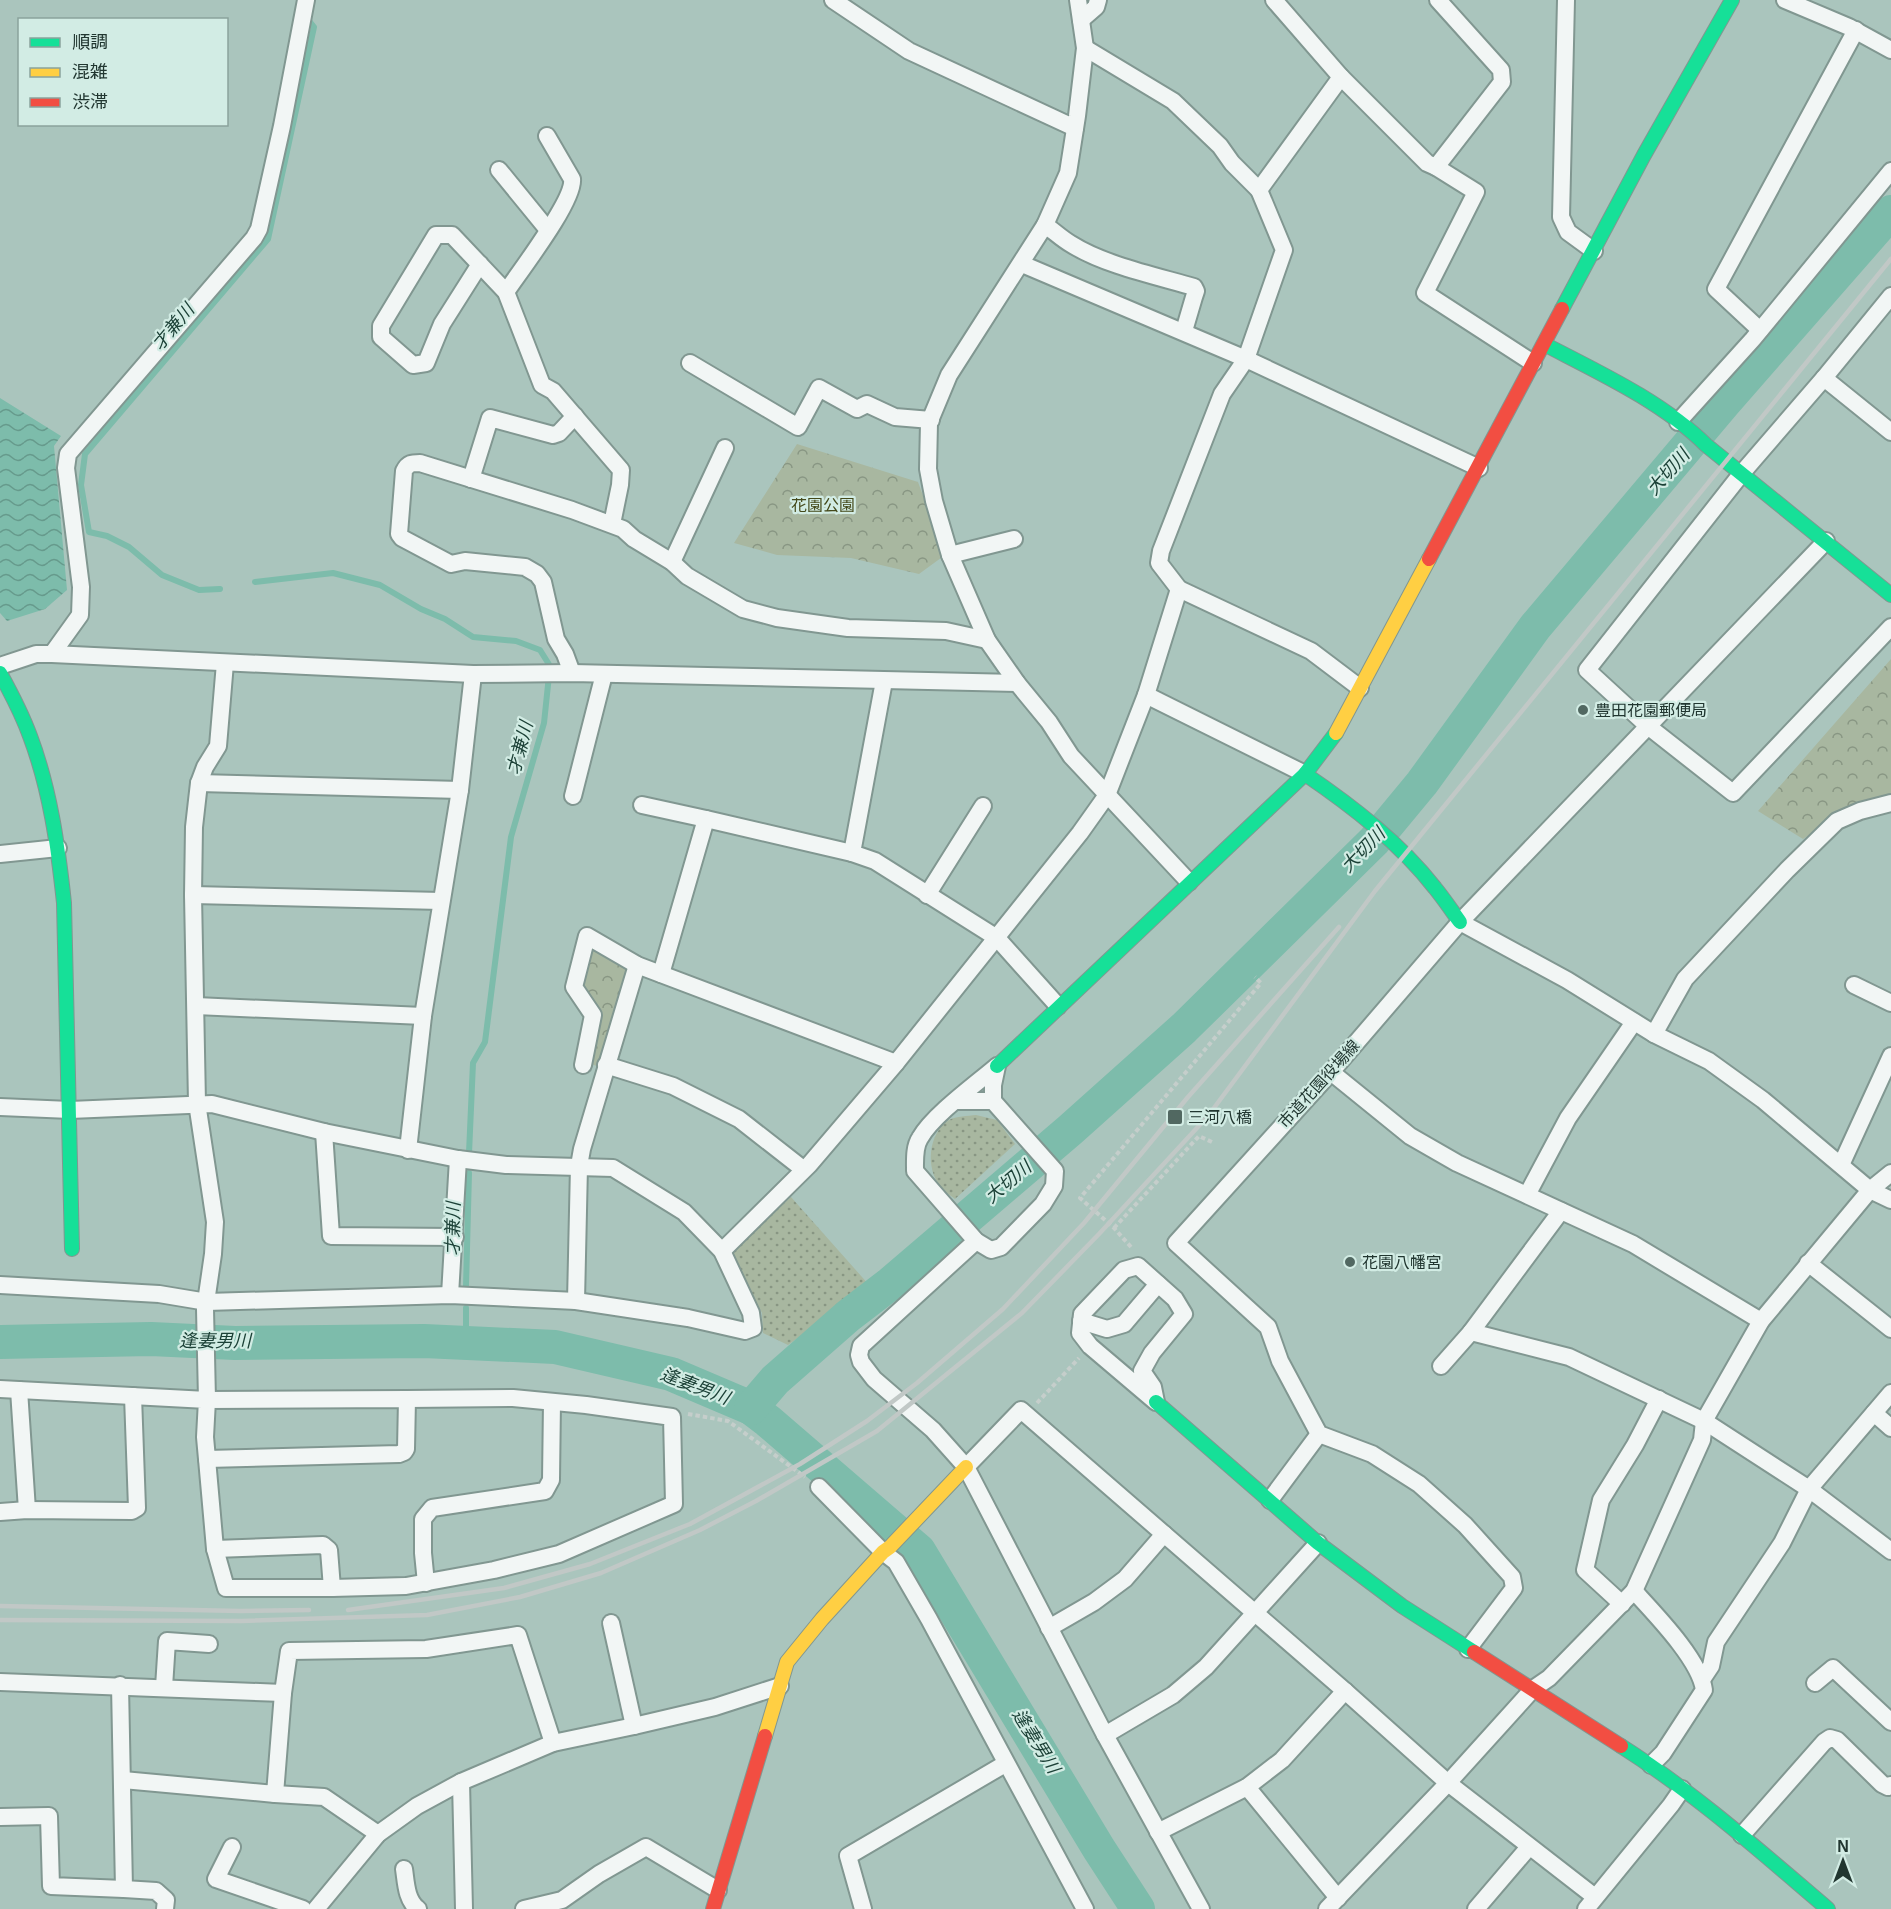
<svg xmlns="http://www.w3.org/2000/svg" width="1891" height="1909" font-family="Helvetica,'Noto Sans JP',sans-serif">
  <style>
    .grass { fill: url(#grass-dots) }
    .forest { fill: url(#forest-crowns) }
    .water { fill: url(#water-waves) }
    .lines { fill: none; stroke-linecap: round; stroke-linejoin: round }
    .stream { stroke: #7dbcab; stroke-width: 6 }
    .river { stroke: #7dbcab; stroke-width: 34 }
    .street-casing { stroke: #819791; stroke-width: 20 }
    .fast-casing { stroke: #819791; stroke-width: 16 }
    .slow-casing { stroke: #819791; stroke-width: 16 }
    .jam-casing { stroke: #819791; stroke-width: 16 }
    .path { stroke: #c5cecb; stroke-width: 4; stroke-dasharray: 4.5 3; stroke-linecap: butt }
    .street { stroke: #f2f6f5; stroke-width: 16 }
    .fast { stroke: #16e098; stroke-width: 14 }
    .slow { stroke: #ffcf43; stroke-width: 14 }
    .jam { stroke: #f24e42; stroke-width: 14 }
    .rail { stroke: #c1c8c6; stroke-width: 4.5 }
    .poi-dot { fill: #516861; stroke: #d2ece4; stroke-width: 2 }
    .labels { text-anchor: middle; dominant-baseline: central; stroke-width: 4.5; stroke-linejoin: round; paint-order: stroke }
    .park-label { font-size: 16px; fill: #44491a; stroke: #d2ece4 }
    .poi-label { font-size: 16px; fill: #213630; stroke: #d2ece4; text-anchor: start }
    .street-label { font-size: 16px; fill: #213630; stroke: #d2ece4 }
    .water-label { font-size: 18px; font-style: italic; fill: #1c4137; stroke: #d2ece4 }
  </style>
  <defs>
    <pattern id="grass-dots" width="8" height="8" patternUnits="userSpaceOnUse" patternTransform="scale(1.5)"><rect width="8" height="8" fill="#a8b7a0"/><path d="M2 2h.1M6 6h.1" fill="none" stroke="#889683" stroke-width="1.8" stroke-linecap="round"/></pattern>
    <pattern id="forest-crowns" width="20" height="18" patternUnits="userSpaceOnUse" patternTransform="scale(1.5)"><rect width="20" height="18" fill="#a8b7a0"/><path d="M2 6a3 3 0 1 1 6 0M12 15a3 3 0 1 1 6 0" fill="none" stroke="#889683"/></pattern>
    <pattern id="water-waves" width="16" height="10" patternUnits="userSpaceOnUse" patternTransform="scale(1.5)"><rect width="16" height="10" fill="#7dbcab"/><path d="M0 5q4-4 8 0t8 0" fill="none" stroke="#669a8c"/></pattern>
  </defs>
  <rect width="100%" height="100%" fill="#aac5bd"/>
  <g class="grass">
    <path d="M976,1115L997,1120L1015,1144L955,1199C950,1195 945,1192 941,1187C925,1169 928,1133 949,1120C956,1116 968,1116 976,1115Z"/>
    <path d="M791,1197L870,1286L788,1345L763,1333L762,1313L730,1252Z"/>
  </g>
  <g class="forest">
    <path d="M797,444L918,482L945,555L919,574L851,558L777,555L734,543Z"/>
    <path d="M1891,659V794L1847,809L1803,839L1758,811Z"/>
    <path d="M590,943L632,967L599,1067L589,1063L598,1017L578,987Z"/>
  </g>
  <path class="water" d="M0,398L61,436L54,446L67,590L45,609L7,621L0,613Z"/>
  <g class="lines">
    <g class="stream">
      <path d="M255,582L333,573L380,585L421,609L445,619L473,637L516,641L540,650L550,666L544,723L511,837L485,1042L473,1063L469,1153"/>
      <path d="M220,589L199,590L162,575L129,547L107,536L89,532L81,485L85,454L268,239L314,27L306,17"/>
      <path d="M466,1286L469,1173"/>
      <path d="M457,1343L466,1329V1308"/>
    </g>
    <g class="river">
      <path d="M0,1342L151,1339L235,1343L424,1341L555,1347L671,1374L751,1408L768,1421L919,1551L1099,1849L1138,1909"/>
      <path d="M751,1408L775,1380L848,1316L891,1283L1070,1130L1184,1028L1374,841L1422,783L1535,627L1724,403L1891,212"/>
    </g>
    <g class="street-casing">
      <g id="street">
        <path d="M833,0L909,51L1075,128"/>
        <path d="M1078,0L1085,48L1077,116L1068,173L1045,225L949,375L929,423L928,469L934,501L950,555L987,640L1017,683L1049,722L1071,756L1189,882"/>
        <path d="M1274,0L1341,77"/>
        <path d="M1566,0L1561,217L1568,232L1594,251"/>
        <path d="M1785,0L1849,27L1891,50"/>
        <path d="M1081,20L1096,7L1098,0"/>
        <path d="M1085,48L1173,101L1220,146L1232,163L1259,190L1341,77L1427,163L1436,167L1502,82L1501,70L1438,0"/>
        <path d="M1436,167L1476,192L1425,293L1533,363"/>
        <path d="M499,170L548,230"/>
        <path d="M1045,225C1054,231 1062,239 1071,244C1104,265 1156,276 1194,287L1196,291L1194,297L1184,331"/>
        <path d="M480,264L442,324L426,363L413,365L381,337V326L436,235H452L506,292L542,385L553,391L621,470L620,485L612,524"/>
        <path d="M1022,264L1246,359L1479,468"/>
        <path d="M506,292C520,271 575,200 572,179L547,136"/>
        <path d="M1891,296L1824,378L1742,473L1587,670L1649,727L1733,793L1891,627"/>
        <path d="M1760,330L1716,289L1856,30"/>
        <path d="M690,363L798,427L819,388L857,409L867,404L895,417L931,420"/>
        <path d="M1824,378L1891,432"/>
        <path d="M1678,422L1753,339L1891,171"/>
        <path d="M471,479L490,418L553,435L559,433L575,416"/>
        <path d="M950,555L1014,539"/>
        <path d="M672,562L725,448"/>
        <path d="M1179,589L1311,651L1360,688"/>
        <path d="M52,654L80,615L81,587L66,468L68,454L254,238L259,229L282,126L306,0"/>
        <path d="M0,666L36,654H52L473,674L572,673L1017,683"/>
        <path d="M572,673L565,654L556,639L543,582L537,574L525,567L465,561L451,564L402,538L399,534L404,471C408,463 412,463 420,463L572,510L623,529L634,539L672,562L687,576L743,609L777,618L848,628L946,631L987,640"/>
        <path d="M884,681L852,853L875,861L997,938L1058,1006"/>
        <path d="M1146,695L1305,774"/>
        <path d="M199,783L460,790"/>
        <path d="M573,796L604,674"/>
        <path d="M642,805L706,819"/>
        <path d="M0,854L58,848"/>
        <path d="M193,895L441,901"/>
        <path d="M927,895L983,806"/>
        <path d="M1460,922L1567,980L1654,1034L1709,1061L1763,1100L1870,1190L1891,1200"/>
        <path d="M661,974L706,819L852,853"/>
        <path d="M1854,985L1891,1003"/>
        <path d="M196,1006L423,1016"/>
        <path d="M1654,1034L1685,979L1787,870L1837,821L1860,811L1891,803"/>
        <path d="M583,1065L593,1015L574,987L587,936L637,965L896,1063"/>
        <path d="M606,1065L673,1086L739,1119L803,1169"/>
        <path d="M997,1066L993,1085V1101L1055,1171L1054,1186L1043,1204L1001,1247L991,1250L976,1241L915,1171C915,1160 914,1147 920,1138C933,1115 976,1084 997,1066Z"/>
        <path d="M1331,1072L1410,1136L1457,1163L1633,1244L1761,1321"/>
        <path d="M957,1101H993"/>
        <path d="M0,1107L70,1110L212,1104L324,1132L458,1159L506,1165L613,1168L684,1212L722,1251L751,1313L753,1328L745,1331L688,1318L576,1301L450,1295L207,1302L159,1294L0,1285"/>
        <path d="M324,1132L331,1236L455,1237"/>
        <path d="M408,1150L423,1016L460,790L473,674"/>
        <path d="M1841,1165L1891,1056"/>
        <path d="M1527,1195L1568,1118L1634,1022"/>
        <path d="M976,1241L861,1346L859,1355L861,1362L874,1379L933,1430L966,1467L1105,1735L1201,1909"/>
        <path d="M722,1251L809,1165L896,1063L1080,833L1107,795L1146,695L1179,589L1159,563L1161,551L1222,394L1246,359L1284,250L1259,190"/>
        <path d="M1808,1263L1891,1329"/>
        <path d="M1138,1266L1175,1299L1184,1314L1152,1353L1142,1371L1153,1387L1156,1402L1090,1346L1080,1333L1082,1314L1124,1270Z"/>
        <path d="M450,1295L458,1159"/>
        <path d="M576,1301L579,1166L582,1149L637,965"/>
        <path d="M1081,1321L1107,1329L1124,1324L1158,1284"/>
        <path d="M1471,1332L1561,1211"/>
        <path d="M1441,1366L1471,1332L1569,1357L1704,1421L1809,1489L1891,1551"/>
        <path d="M0,1389L207,1400L407,1399L406,1449L404,1452L399,1454L207,1459L205,1437L207,1400L205,1309L213,1254L215,1222L197,1103L193,895L194,827L199,783L205,767L218,746L225,663"/>
        <path d="M19,1390L27,1510"/>
        <path d="M1874,1413L1891,1428"/>
        <path d="M207,1459L215,1549L226,1588H332L406,1586L494,1570L559,1554L674,1504L672,1417L586,1405L513,1398L407,1399"/>
        <path d="M966,1467L1021,1410L1345,1691L1448,1783L1595,1897"/>
        <path d="M819,1487L883,1552L896,1562L929,1619L1085,1909"/>
        <path d="M1270,1500L1319,1434"/>
        <path d="M0,1512L27,1510L132,1511L137,1508L133,1396"/>
        <path d="M215,1549L323,1545L329,1550L332,1588"/>
        <path d="M426,1583L423,1553V1519L432,1508L545,1491L551,1480L552,1402"/>
        <path d="M1634,1591C1655,1614 1700,1660 1704,1690L1663,1753L1651,1765"/>
        <path d="M1622,1604L1585,1570L1601,1500L1635,1445L1659,1399"/>
        <path d="M611,1623L634,1726"/>
        <path d="M1049,1628L1094,1602L1125,1579L1164,1534"/>
        <path d="M1468,1649L1514,1588L1512,1577L1465,1525L1419,1484L1372,1454L1319,1434L1280,1361L1268,1327L1176,1243L1331,1072L1460,922L1826,541"/>
        <path d="M1703,1678L1711,1666L1716,1642L1782,1543L1809,1489L1891,1393"/>
        <path d="M0,1682L283,1693L289,1651L426,1649L518,1635L553,1743"/>
        <path d="M1815,1683L1833,1668L1891,1722"/>
        <path d="M120,1685L124,1889L156,1891L166,1900L165,1909"/>
        <path d="M164,1687L167,1641L209,1644"/>
        <path d="M1105,1735L1173,1695L1206,1667L1318,1543"/>
        <path d="M123,1780L275,1794L283,1693"/>
        <path d="M461,1782L464,1909"/>
        <path d="M1247,1787L1338,1898"/>
        <path d="M275,1794L324,1797L378,1834"/>
        <path d="M0,1817L49,1816L51,1886L124,1889"/>
        <path d="M1158,1832L1247,1787L1282,1760L1345,1691"/>
        <path d="M1742,1835L1824,1742L1830,1738L1837,1740L1882,1784L1888,1787L1891,1785"/>
        <path d="M232,1847L216,1879L303,1909"/>
        <path d="M404,1869C406,1882 406,1900 418,1909"/>
        <path d="M316,1909L378,1834L417,1806L461,1782L553,1743L634,1726L715,1707L780,1686"/>
        <path d="M524,1909L562,1900L599,1874L646,1847L718,1890"/>
        <path d="M863,1909L848,1856L1005,1764"/>
        <path d="M1327,1909L1448,1783L1533,1689L1549,1678L1634,1591L1702,1440L1704,1421L1761,1321L1870,1190L1891,1173"/>
        <path d="M1476,1909L1529,1847"/>
        <path d="M1586,1909L1671,1805L1682,1789"/>
      </g>
    </g>
    <g class="fast-casing">
      <g id="fast">
        <path d="M1562,309L1644,155L1732,0"/>
        <path d="M1544,344C1598,372 1663,402 1706,445L1891,595"/>
        <path d="M0,673C11,693 22,714 30,736C50,789 58,846 64,903L72,1249"/>
        <path d="M1305,774C1352,806 1400,843 1435,888C1444,899 1452,911 1460,922"/>
        <path d="M997,1066L1305,774L1336,733"/>
        <path d="M1156,1402L1318,1543L1402,1606L1474,1652"/>
        <path d="M1621,1746C1695,1793 1761,1852 1828,1909"/>
      </g>
    </g>
    <g class="slow-casing">
      <g id="slow">
        <path d="M1336,733L1429,559"/>
        <path d="M765,1736L787,1662L822,1619L883,1552L890,1547L966,1467"/>
      </g>
    </g>
    <g class="jam-casing">
      <g id="jam">
        <path d="M1429,559L1562,309"/>
        <path d="M1474,1652L1621,1746"/>
        <path d="M713,1909L765,1736"/>
      </g>
    </g>
    <g class="path">
      <path d="M1114,1228L1199,1136L1214,1143"/>
      <path d="M1131,1247L1114,1228L1080,1198L1261,983L1255,977"/>
      <path d="M1037,1403L1079,1358"/>
      <path d="M688,1414L728,1421L805,1477"/>
    </g>
    <use href="#street" class="street"/>
    <use href="#fast" class="fast"/>
    <use href="#slow" class="slow"/>
    <use href="#jam" class="jam"/>
    <g class="rail">
      <path d="M0,1606L241,1611L309,1610"/>
      <path d="M348,1610L504,1588L590,1564L690,1524L800,1464L867,1421L917,1383L1003,1309L1084,1223L1188,1097L1339,927"/>
      <path d="M0,1620L242,1621L427,1615L520,1597L601,1573L700,1530L756,1501L877,1431L1022,1313L1099,1234L1208,1116L1375,891L1891,259"/>
    </g>
  </g>
  <g class="poi-dot">
    <circle cx="1583" cy="710" r="6"/>
    <rect x="1167" y="1109" width="16" height="16" rx="3"/>
    <circle cx="1350" cy="1262" r="6"/>
  </g>
  <g class="labels">
    <g class="park-label">
      <text x="823" y="505">花園公園</text>
    </g>
    <g class="poi-label">
      <text x="1595" y="710">豊田花園郵便局</text>
      <text x="1188" y="1117">三河八橋</text>
      <text x="1362" y="1262">花園八幡宮</text>
    </g>
    <g class="street-label">
      <text transform="translate(1319 1084) rotate(-48)">市道花園役場線</text>
    </g>
    <g class="water-label">
      <text transform="translate(173 327) rotate(-50)">才兼川</text>
      <text transform="translate(1668 472) rotate(-49)">大切川</text>
      <text transform="translate(520 748) rotate(-75)">才兼川</text>
      <text transform="translate(1363 850) rotate(-46)">大切川</text>
      <text transform="translate(1008 1182) rotate(-40)">大切川</text>
      <text transform="translate(453 1229) rotate(-89)">才兼川</text>
      <text x="215" y="1341">逢妻男川</text>
      <text transform="translate(695 1386) rotate(21)">逢妻男川</text>
      <text transform="translate(1036 1741) rotate(58)">逢妻男川</text>
    </g>
  </g>
  <rect x="18" y="18" width="210" height="108" fill="#d2ece4" stroke="#8ba39c" stroke-width="1.5"/>
  <rect x="30" y="38" width="30" height="9" fill="#16e098" stroke="#8ba39c" stroke-width="1.5"/>
  <text x="72" y="48" font-size="18" fill="#213630">順調</text>
  <rect x="30" y="68" width="30" height="9" fill="#ffcf43" stroke="#8ba39c" stroke-width="1.5"/>
  <text x="72" y="78" font-size="18" fill="#213630">混雑</text>
  <rect x="30" y="98" width="30" height="9" fill="#f24e42" stroke="#8ba39c" stroke-width="1.5"/>
  <text x="72" y="108" font-size="18" fill="#213630">渋滞</text>
  <g transform="translate(1843 1861)" stroke="#d2ece4" stroke-width="4.5" paint-order="stroke">
  <path d="M0-4.5L10 22L0 15L-10 22Z" fill="#213630"/>
  <text y="-9" font-size="16" font-weight="bold" text-anchor="middle" fill="#213630">N</text>
  </g>
</svg>
